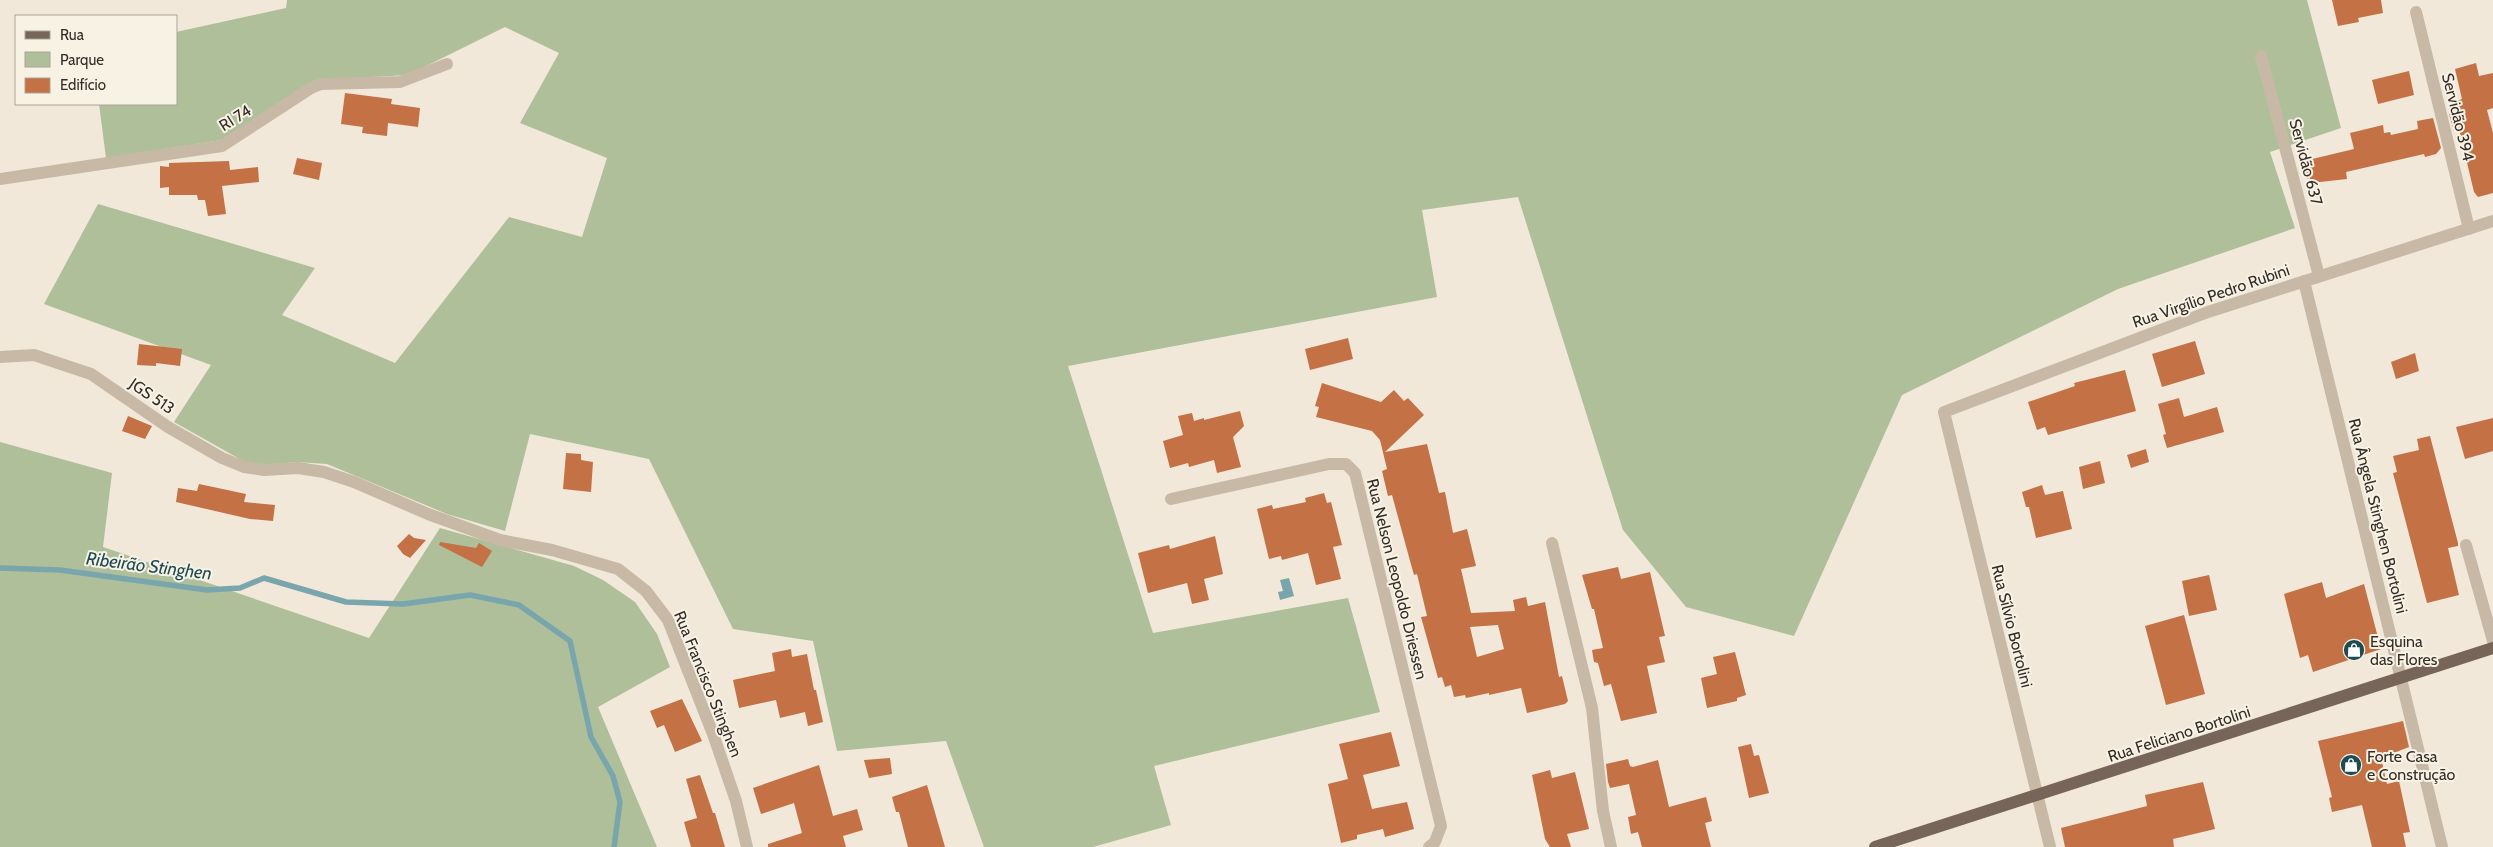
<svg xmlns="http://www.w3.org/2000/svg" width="2493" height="847" font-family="Cabin,sans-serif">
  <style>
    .green { fill: #aebf9a }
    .water { fill: #79a5ad }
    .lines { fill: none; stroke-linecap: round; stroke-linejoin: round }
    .stream { stroke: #79a5ad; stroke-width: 5.5 }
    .building { fill: #c37145; fill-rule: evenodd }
    .minor { stroke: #c8b9a6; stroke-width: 12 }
    .major { stroke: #766558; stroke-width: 12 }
    .labels { text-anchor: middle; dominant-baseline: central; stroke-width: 4; stroke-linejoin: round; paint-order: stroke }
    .street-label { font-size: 16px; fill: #342c27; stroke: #f8f2e5 }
    .poi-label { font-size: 16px; fill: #342c27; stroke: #f8f2e5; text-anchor: start }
    .water-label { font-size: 18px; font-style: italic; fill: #1d4b54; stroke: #f8f2e5 }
  </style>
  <rect width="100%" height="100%" fill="#f1e8d9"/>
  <g class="green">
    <path d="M287,0H2307L2341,128L2270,152L2295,228L2118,289L1902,395L1794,636L1686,607L1623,530L1518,197L1422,210L1437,297L1068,366L1153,633L1348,598L1380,712L1154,766L1171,825L1093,847H984L946,741L837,751L813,641L733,629L649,459L530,434L505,531L447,514L327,464L297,462L265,465L245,462L174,422L211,365L44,304L98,204L315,268L282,315L395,363L509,217L582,237L607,158L520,123L559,53L505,27L408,75L316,80L222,140L106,158L99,104H176V32L286,8Z"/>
    <path d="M0,442L112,473L103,547L369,638L440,528L574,566L603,580L635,602L657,634L670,667L598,707L657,847H0Z"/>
  </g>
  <path class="water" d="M1289,578L1294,596L1280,600L1278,592L1283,591L1280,580Z"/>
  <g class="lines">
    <path class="stream" d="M0,568L60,570L207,590L240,588L264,578L346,602L403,604L470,595L519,605L570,641L591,737L613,776L620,802L614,847"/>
  </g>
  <g class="building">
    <path d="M2332,0H2381L2383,13L2358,18L2359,22L2338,26Z"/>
    <path d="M2476,63L2479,76L2493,73V108L2487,110L2493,133V193L2478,197L2474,192L2458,125L2454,131L2449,114L2456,113L2453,102L2462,99L2455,69Z"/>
    <path d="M2409,71L2414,95L2378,104L2372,80Z"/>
    <path d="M345,93L392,99L391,104L420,108L418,127L388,123L387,136L362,133L363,127L341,124Z"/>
    <path d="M2433,118L2441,148L2436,154L2425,157L2424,154L2346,172L2347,179L2311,183L2310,178L2307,179L2304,161L2354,149L2350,133L2383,125L2384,133L2390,132L2391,135L2418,129L2417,121Z"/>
    <path d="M297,158L322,163L319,180L293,174Z"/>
    <path d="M229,161L230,170L258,167L259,182L222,186L226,214L208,216L205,200H198L197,195H169V187L160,188V166L169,167V163Z"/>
    <path d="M1348,338L1353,359L1310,370L1305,349Z"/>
    <path d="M2195,341L2205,374L2162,387L2152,354Z"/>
    <path d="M139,344L182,349L180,366L156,363V366L137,365Z"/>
    <path d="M2415,353L2419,371L2396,379L2391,362Z"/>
    <path d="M2125,370L2136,411L2048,435L2045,427L2037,430L2028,402L2075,386L2074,383Z"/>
    <path d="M1322,383L1381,402L1394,390L1404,401L1408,398L1424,415L1385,452L1427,444L1439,493L1445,492L1453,533L1467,529L1476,566L1461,569L1471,613L1515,611L1513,600L1526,597L1528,606L1545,602L1559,677L1562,676L1568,701L1565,704L1527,713L1521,688L1489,695V693L1466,698L1465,695L1454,697L1451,685L1445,687L1442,677L1438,678L1421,617L1427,616L1417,574L1414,575L1412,568L1392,495L1388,496L1382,471L1387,469L1380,440L1372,431L1316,417L1319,407L1315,406ZM1498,625L1504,649L1477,657L1470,627Z"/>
    <path d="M2179,398L2184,417L2217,407L2224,432L2167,448L2163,435L2166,434L2158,404Z"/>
    <path d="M1240,411L1244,426L1233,437L1241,467L1217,473L1214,460L1189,467L1188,463L1170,468L1163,441L1183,435L1178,416L1192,413L1194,421L1204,418V420Z"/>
    <path d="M128,416L152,426L145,439L122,431Z"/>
    <path d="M2493,418V451L2465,459L2456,427Z"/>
    <path d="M2430,436L2458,543V546L2448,548L2459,595L2427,603L2393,473L2397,472L2393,456L2419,450L2417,439Z"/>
    <path d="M2146,449L2149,462L2131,468L2127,455Z"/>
    <path d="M566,453L581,454V460L593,462L591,492L563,489Z"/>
    <path d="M2100,461L2105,483L2083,489L2079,467Z"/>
    <path d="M199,484L246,494L244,502L275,505L273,521L250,519L176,502L178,488L197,491Z"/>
    <path d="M2042,485L2045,495L2063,491L2072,529L2036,538L2029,507H2026L2022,492Z"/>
    <path d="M1324,493L1327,503L1331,502L1342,545L1333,547L1341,579L1316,585L1308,553L1282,560L1281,556L1269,559L1257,509L1272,505L1273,509L1306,502L1305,498Z"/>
    <path d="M409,534L414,538L426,540L410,558L403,554L397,546Z"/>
    <path d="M1215,536L1223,574L1204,579L1209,600L1192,604L1187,583L1148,593L1138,553L1169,545L1170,549Z"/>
    <path d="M440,542L476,548L479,543L492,551L482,567L439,545Z"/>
    <path d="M1618,567L1621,579L1650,572L1665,636L1659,637L1665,662L1647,666L1657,713L1621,721L1611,684L1604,686L1598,663L1594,662L1592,650L1603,648L1594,609H1592L1582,575Z"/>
    <path d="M2209,575L2217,610L2189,616L2182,581Z"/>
    <path d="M2322,582L2326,598L2364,584L2381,649L2313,672L2308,655L2300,658L2284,594Z"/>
    <path d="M2184,615L2205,694L2166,705L2145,626Z"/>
    <path d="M791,649L792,657L807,654L814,690H816L823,722L808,726L805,712L780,718L776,700L739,708L733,680L775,671L772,653Z"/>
    <path d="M1735,652L1746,695L1737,698V701L1707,708L1701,678L1717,674L1713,657Z"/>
    <path d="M682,699L702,741L675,752L664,725L657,728L650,711Z"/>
    <path d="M2403,721L2409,747L2381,758L2387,784L2399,781L2410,832L2403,833L2406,847H2372L2362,805L2332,812L2329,798L2332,797L2318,741Z"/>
    <path d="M1391,732L1400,766L1363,775L1372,809L1407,802L1414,829L1385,837L1383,829L1357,835V839L1341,843L1328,784L1348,779L1339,744Z"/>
    <path d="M1751,744L1754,756L1759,755L1769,793L1749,798L1738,747Z"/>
    <path d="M890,758L892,774L869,778L864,760Z"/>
    <path d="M1628,759L1630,766L1633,767L1658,760L1669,807L1706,797L1712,821L1705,823L1711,847H1642L1638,832L1631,834L1628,817L1636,815L1629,784L1610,788L1608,782L1606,764Z"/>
    <path d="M819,765L833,816L857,809L863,830L843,836L846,847H768V844L802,833L794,803L761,814L753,788Z"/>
    <path d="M1550,770L1552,778L1575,772L1589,829L1567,834L1571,847H1550L1545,839L1532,775Z"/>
    <path d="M700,775L713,813H715L725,847H691L684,822L697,818L686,779Z"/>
    <path d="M2203,782L2215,829L2173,839L2174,847H2065L2061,828L2147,806L2145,795Z"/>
    <path d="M927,785L945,847H908L899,812H896L892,797Z"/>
  </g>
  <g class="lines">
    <g class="minor">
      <path d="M2416,12L2469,229"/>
      <path d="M2261,56L2319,276"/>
      <path d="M0,179L222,146L311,88L321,84L400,82L447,64"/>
      <path d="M2304,281L2442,847"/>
      <path d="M0,357L34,355L91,374L168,427L222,458L244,467L264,470L298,468L324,472L354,482L428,514L500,540L552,550L618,569L646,591L668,620L713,734L736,801L747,847"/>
      <path d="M1171,499L1329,464H1346L1355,473L1441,826L1435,842L1429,847"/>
      <path d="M1552,543L1592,708L1603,811L1611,847"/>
      <path d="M2466,545L2493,641"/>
      <path d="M2050,847L1944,412L2208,312L2493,221"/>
    </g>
    <path class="major" d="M1875,847L2493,648"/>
  </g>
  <defs>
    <g id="shop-disc" transform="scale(1.125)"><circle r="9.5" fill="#1d4b54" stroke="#f8f2e5"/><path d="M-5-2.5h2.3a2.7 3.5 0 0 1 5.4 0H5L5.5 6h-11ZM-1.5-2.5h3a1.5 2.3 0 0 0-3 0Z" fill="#fff"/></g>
  </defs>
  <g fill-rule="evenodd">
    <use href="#shop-disc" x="2354" y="650"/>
    <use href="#shop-disc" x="2351" y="765"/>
  </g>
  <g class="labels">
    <g class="street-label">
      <text transform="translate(2458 117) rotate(76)">Servidão 394</text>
      <text transform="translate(235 118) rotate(-32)">RI 74</text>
      <text transform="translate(2306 162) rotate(75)">Servidão 637</text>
      <text transform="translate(2211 296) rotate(-19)">Rua Virgílio Pedro Rubini</text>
      <text transform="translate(152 396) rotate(34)">JGS 513</text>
      <text transform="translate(2378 516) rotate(76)">Rua Ângela Stinghen Bortolini</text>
      <text transform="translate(1397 579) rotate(76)">Rua Nelson Leopoldo Driessen</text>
      <text transform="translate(2012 626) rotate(76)">Rua Sílvio Bortolini</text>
      <text transform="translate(708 684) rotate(68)">Rua Francisco Stinghen</text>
      <text transform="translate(2179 734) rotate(-18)">Rua Feliciano Bortolini</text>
    </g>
    <g class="poi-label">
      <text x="2370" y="641">Esquina<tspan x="2370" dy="18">das Flores</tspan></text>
      <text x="2367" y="756">Forte Casa<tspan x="2367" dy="18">e Construção</tspan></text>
    </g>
    <g class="water-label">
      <text transform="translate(149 566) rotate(7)">Ribeirão Stinghen</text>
    </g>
  </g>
  <rect x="15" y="15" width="162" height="90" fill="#f8f2e5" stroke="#aaa399"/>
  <rect x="25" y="31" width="25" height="8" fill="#766558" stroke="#aaa399"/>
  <text x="60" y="40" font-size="15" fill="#342c27">Rua</text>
  <rect x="25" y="52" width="25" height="15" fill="#aebf9a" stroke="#aaa399"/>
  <text x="60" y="65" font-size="15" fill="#342c27">Parque</text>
  <rect x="25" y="78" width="25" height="15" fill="#c37145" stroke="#aaa399"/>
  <text x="60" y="90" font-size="15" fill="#342c27">Edifício</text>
</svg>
